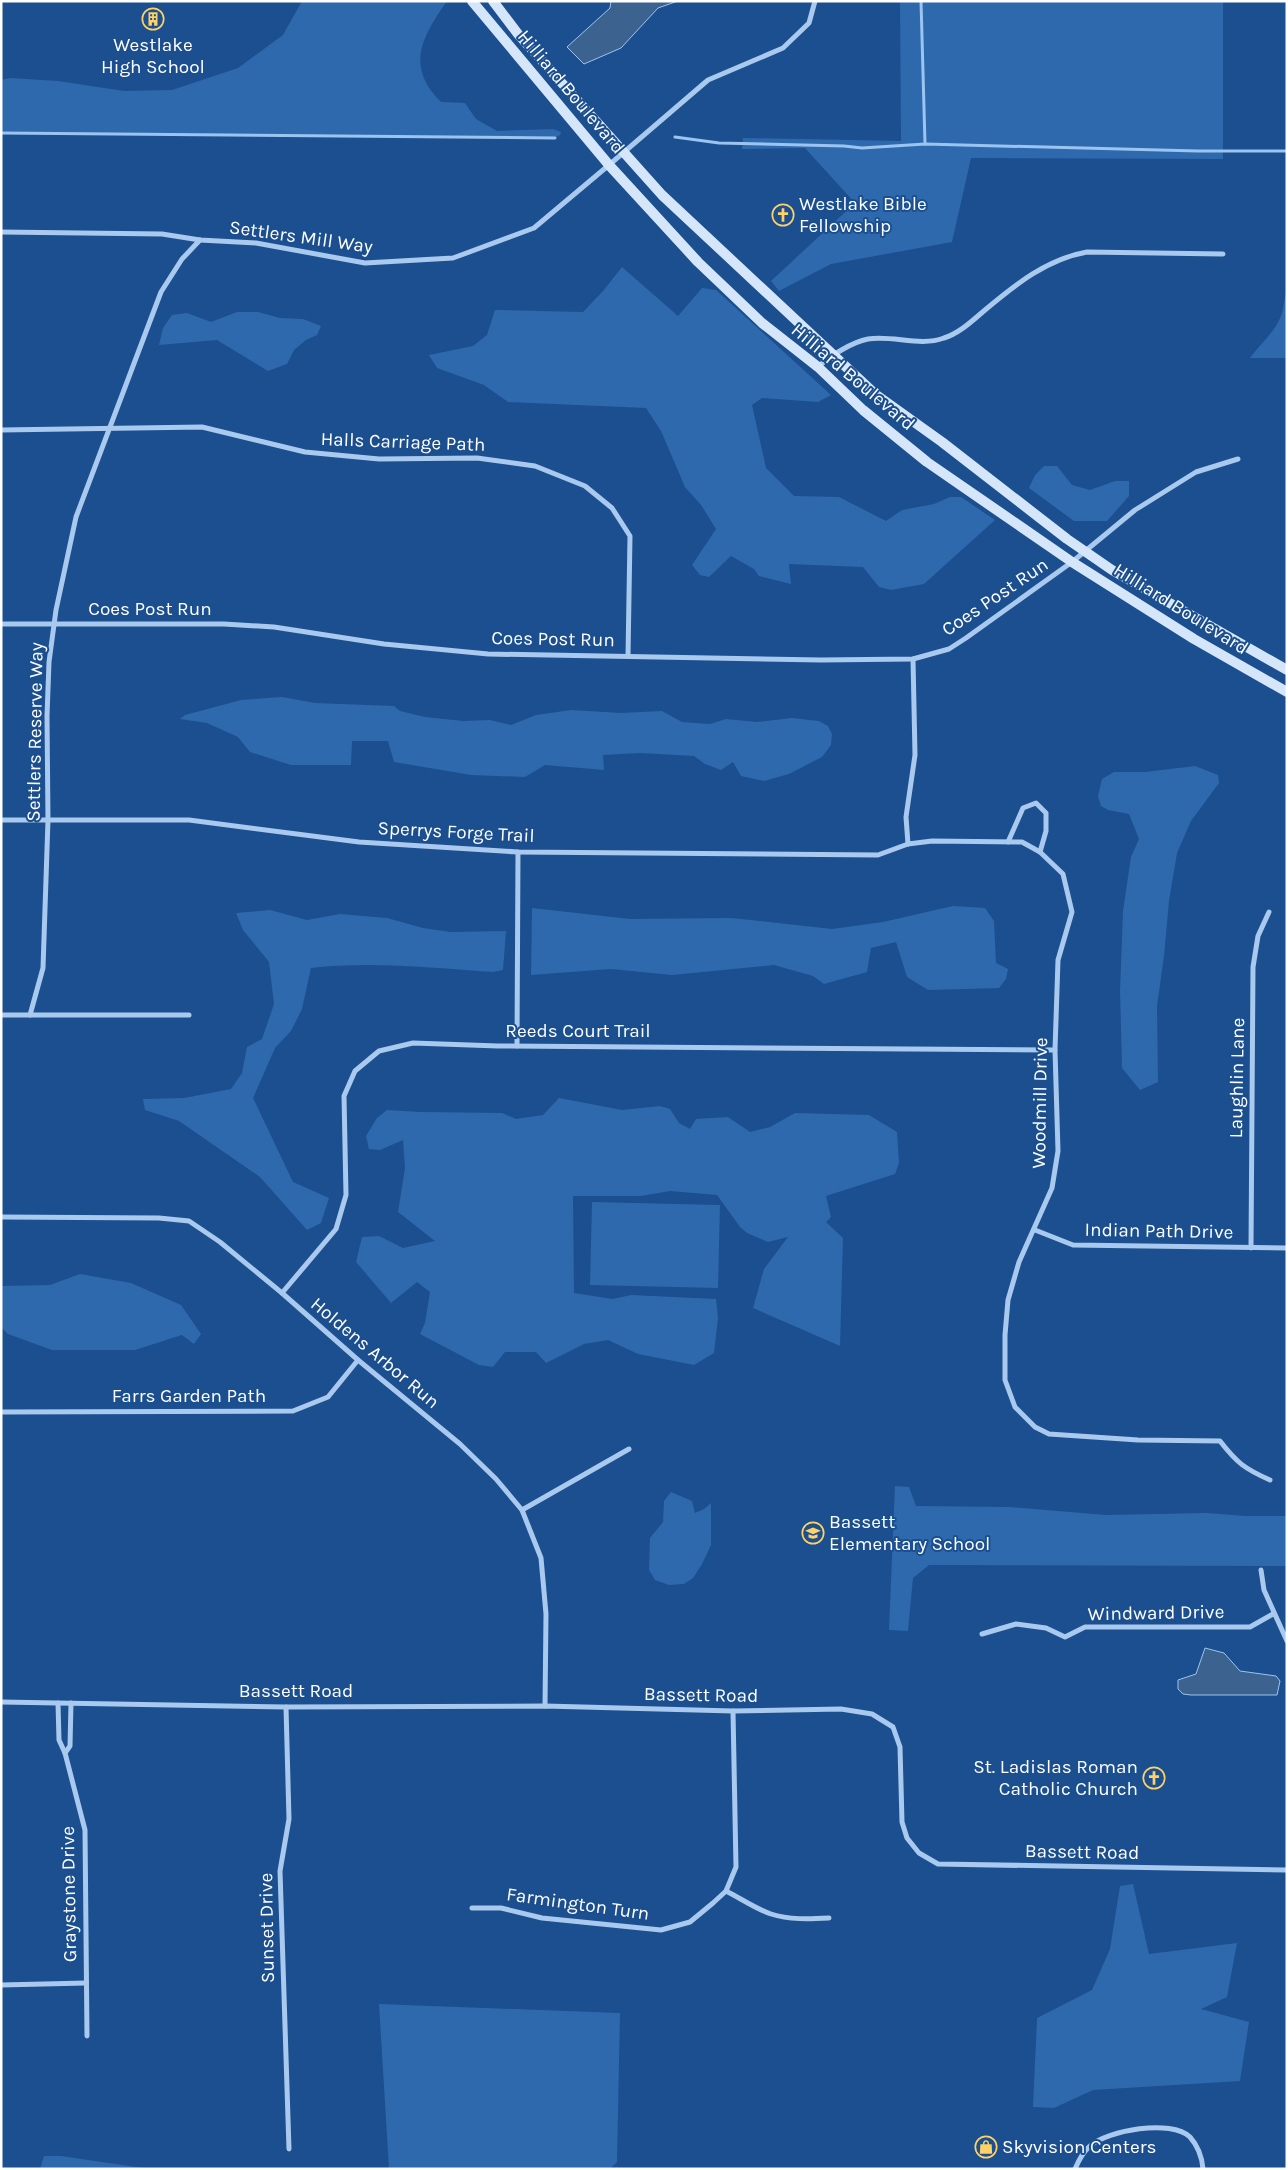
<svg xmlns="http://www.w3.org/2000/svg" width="1288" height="2170" font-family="Karla,sans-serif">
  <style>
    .green { fill: #2e69ad }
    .water { fill: #3c6290; stroke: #9cc4f0 }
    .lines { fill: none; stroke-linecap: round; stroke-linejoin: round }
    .stream { stroke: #9cc4f0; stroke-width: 3 }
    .minor { stroke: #a9c9ee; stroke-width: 5 }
    .secondary { stroke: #d6e6fa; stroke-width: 10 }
    .labels { text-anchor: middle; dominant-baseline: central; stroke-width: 4; stroke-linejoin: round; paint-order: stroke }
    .poi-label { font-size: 19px; fill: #fff; stroke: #1b4f8f; text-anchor: start }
    .street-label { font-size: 19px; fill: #fff; stroke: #1b4f8f }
  </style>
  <rect width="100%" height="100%" fill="#1b4f8f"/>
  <g class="green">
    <path d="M302,1H447C422,37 405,66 441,102L465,103L476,119L497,131L553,129L561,132L560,135L555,138L1,133V80L10,78L58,81L124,91L172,90L238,68L283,35Z"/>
    <path d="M900,1H1223V159L971,158L952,242L831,264L779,291L771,281L855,203L805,148L742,149L743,138L901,141Z"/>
    <path d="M622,267L678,316L702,288L716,290L831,395L818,402L762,398L752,405L766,468L794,496L839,497L886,521L902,510L934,504L950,497H961L995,520L924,584L891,590L879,587L863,567L789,564L791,584L759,576L754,569L731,556L709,577L700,575L692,565L716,529L701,505L685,487L661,431L646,408L508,402L484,385L437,368L429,355L473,346L487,335L495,310L583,312L603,291Z"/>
    <path d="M1287,289V358H1250C1260,344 1275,332 1281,316C1284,308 1284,298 1287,289Z"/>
    <path d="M237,312H258L280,318L303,319L321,326L317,335L306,340L294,350L287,364L268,371L217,340L159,345L163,328L172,315L187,313L211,322Z"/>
    <path d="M1044,466H1057L1072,485L1090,490L1115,481H1129V496L1107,521H1074L1029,488L1035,475Z"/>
    <path d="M282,697L315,703L394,706L400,711L425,717L463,721L490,720L511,725L536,715L571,710L621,713L662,711L682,722L710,724L726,719L757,722L792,718L819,721L828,726L832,734L831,745L822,757L789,774L764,781L741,776L733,762L721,770L705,764L694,756L640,753L603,755L604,770L545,765L525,777L471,775L394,762L388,741H352L351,765H291L250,752L238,737L207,723L180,719L185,715L241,700Z"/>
    <path d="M1195,766L1218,775L1219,783L1191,821L1177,853L1169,901L1164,956L1157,1006L1158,1082L1140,1090L1122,1068L1120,991L1123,911L1131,857L1139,839L1129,814L1108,810L1101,806L1098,796L1102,779L1114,772H1145Z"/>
    <path d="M953,906L985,908L994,921L996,963L1008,969L1006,979L999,988L928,990L907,977L896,942L871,948L867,972L824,984L813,976L774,965L672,975L611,969L531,975L532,908L630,919L732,918L832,929L883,922Z"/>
    <path d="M270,910L307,920L340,914L387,918L423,928L451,932L506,931L503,970L493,972C433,968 372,961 311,968L302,1009L291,1031L275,1048L253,1098L293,1182L329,1198L321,1223L307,1230L260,1177L179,1121L145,1110L143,1099L184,1098L231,1089L242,1073L247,1047L262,1039L274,1004L269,962L243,930L236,913Z"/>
    <path d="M559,1098L622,1110L660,1106L670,1109L679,1123L690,1129L696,1119L728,1117L750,1132L770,1127L795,1113L869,1115L897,1132L899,1163L895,1174L826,1196L831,1217L826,1222L843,1238L840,1346L753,1308L764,1269L788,1237L768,1242L747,1233L740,1227L717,1195L670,1191L641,1196H573L574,1293L612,1299L631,1295L716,1299L718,1318L714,1353L694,1365L638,1354L608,1340L584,1344L546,1363L536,1352H505L493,1367L479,1365L420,1334L425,1323L430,1292L417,1282L391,1303L356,1262L362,1237L379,1236L403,1248L435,1241L398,1212L405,1168L403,1140L380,1150L369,1149L366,1136L377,1118L387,1110L420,1112L502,1113L516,1119L543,1115Z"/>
    <path d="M592,1202L720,1205L718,1288L590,1285Z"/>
    <path d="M80,1274L131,1283L181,1305L201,1334L194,1344L182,1335L135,1350H52L8,1334L1,1327V1286L50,1285Z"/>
    <path d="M895,1486L909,1487L916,1506L1009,1507L1106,1515L1206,1513L1246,1516H1287V1566L929,1565L913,1578L908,1631L889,1630Z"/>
    <path d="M671,1492L692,1501L695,1513L704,1509L711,1503V1545L702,1564L693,1578L684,1584L669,1585L655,1580L649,1570L650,1538L663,1522L664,1501Z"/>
    <path d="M1133,1884L1149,1954L1237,1943L1227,1997L1201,2009L1249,2022L1240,2081L1093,2090L1054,2108L1033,2107L1037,2018L1092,1990L1110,1949L1120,1886Z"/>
    <path d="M379,2004L620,2013L617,2162L610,2169H389Z"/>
    <path d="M44,2156H61L150,2169H40Z"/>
  </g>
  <g class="water">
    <path d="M611,1H678L658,8L621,48L584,64L567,47L610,8Z"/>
    <path d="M1205,1648L1224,1653L1240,1671L1276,1676L1280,1681L1277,1695H1191L1183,1694L1178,1689V1680L1196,1674Z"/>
  </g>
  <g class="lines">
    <g class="stream">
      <path d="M921,1L925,144"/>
      <path d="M1,133L555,138"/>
      <path d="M675,137L719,143L844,146L862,148L925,144L1198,151H1287"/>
    </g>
    <g class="minor">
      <path d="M1,232L162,234L200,240L256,243L365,263L453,258L534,228L609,165L708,80L783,48L809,23L815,1"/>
      <path d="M818,367C830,356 852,342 868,339C893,335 920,347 944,338C960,333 973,320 985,310C1016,284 1047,259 1087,252L1223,254"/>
      <path d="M1,430L202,427L305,452L379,459L477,458L535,466L585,486L612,508L630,536L628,656"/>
      <path d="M1,624H224L274,627L384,644L488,654L821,660L913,659L949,649L966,638L1072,562L1135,510L1196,472L1238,459"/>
      <path d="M1,820H189L359,842L518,852L878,855L908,844L932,841L1022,842L1040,852L1063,874L1072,912L1058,960L1055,1050L1058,1151L1052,1188L1019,1262L1008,1300L1005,1335V1380L1015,1407L1035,1427L1049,1434L1138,1440L1220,1441C1237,1463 1245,1469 1270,1480"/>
      <path d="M1008,842L1023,808L1036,803L1046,813V831L1040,852"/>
      <path d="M908,844L906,817L915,755L913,659"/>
      <path d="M1,1015H189"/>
      <path d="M30,1015L43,968L48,820L47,716L49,662L56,610L76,517L161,292L182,259L200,240"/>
      <path d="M517,1046L518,852"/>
      <path d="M1,1217L159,1218L189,1221L220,1242L282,1293L358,1360L460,1444L496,1479L522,1510L541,1558L546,1614L545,1706"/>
      <path d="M1035,1230L1073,1245L1287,1248"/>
      <path d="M1251,1248L1253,967L1258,936L1269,912"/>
      <path d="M282,1293L336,1229L346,1195L344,1096L355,1071L379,1051L413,1043L498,1046L1055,1050"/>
      <path d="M1,1412L293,1411L328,1397L358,1360"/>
      <path d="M522,1510L629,1449"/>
      <path d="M1261,1570L1264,1590L1287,1641"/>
      <path d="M982,1634L1016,1624L1046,1628L1065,1637L1085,1627H1250L1273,1614"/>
      <path d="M1,1702L286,1707L545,1706L733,1711L841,1709L872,1714L893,1727L900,1747L902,1822L907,1838L919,1853L938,1864L1287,1870"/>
      <path d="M58,1703L59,1740L65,1753L85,1830L87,2036"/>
      <path d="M286,1707L289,1819L280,1871L289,2149"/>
      <path d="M65,1753L70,1746L71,1703"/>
      <path d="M726,1891C740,1898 756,1909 771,1914C789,1920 810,1919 829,1918"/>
      <path d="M472,1908H501L542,1918L661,1930L690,1922L713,1903L726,1891L736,1867L733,1711"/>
      <path d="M1,1985L86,1983"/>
      <path d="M1075,2169C1078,2162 1084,2151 1090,2146C1108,2130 1171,2119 1190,2137C1198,2146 1202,2157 1203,2169"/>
    </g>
    <g class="secondary">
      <path d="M472,1L609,165L698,262L762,323L818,367L863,410L927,462L1072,562L1194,639L1287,692"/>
      <path d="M493,1L518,34L662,195L875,394L942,442L1067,539L1112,570L1287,670"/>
    </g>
  </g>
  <defs>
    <g id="building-ring" transform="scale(1.125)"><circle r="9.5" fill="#1b4f8f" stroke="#ffd166" stroke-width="1.5"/><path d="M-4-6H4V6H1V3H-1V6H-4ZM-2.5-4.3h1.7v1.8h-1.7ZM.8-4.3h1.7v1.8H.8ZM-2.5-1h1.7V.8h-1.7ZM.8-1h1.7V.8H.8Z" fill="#ffd166"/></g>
    <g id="church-ring" transform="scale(1.125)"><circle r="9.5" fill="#1b4f8f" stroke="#ffd166" stroke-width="1.5"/><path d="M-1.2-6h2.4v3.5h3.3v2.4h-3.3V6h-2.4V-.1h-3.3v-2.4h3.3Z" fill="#ffd166"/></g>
    <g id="school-ring" transform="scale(1.125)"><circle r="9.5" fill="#1b4f8f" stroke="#ffd166" stroke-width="1.5"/><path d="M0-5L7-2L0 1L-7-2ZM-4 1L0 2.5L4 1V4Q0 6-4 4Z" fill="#ffd166"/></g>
    <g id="shop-ring" transform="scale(1.125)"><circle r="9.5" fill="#1b4f8f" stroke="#ffd166" stroke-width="1.5"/><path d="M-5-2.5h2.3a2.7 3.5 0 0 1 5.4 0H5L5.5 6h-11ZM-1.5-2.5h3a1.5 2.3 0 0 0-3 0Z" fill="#ffd166"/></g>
  </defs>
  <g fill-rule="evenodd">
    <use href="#building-ring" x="153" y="19"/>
    <use href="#church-ring" x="783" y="215"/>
    <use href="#school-ring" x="813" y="1533"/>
    <use href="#church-ring" x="1154" y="1778"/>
    <use href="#shop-ring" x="986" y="2147"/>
  </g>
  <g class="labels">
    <g class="poi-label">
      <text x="153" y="45" text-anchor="middle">Westlake<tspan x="153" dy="22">High School</tspan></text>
      <text x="799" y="204">Westlake Bible<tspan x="799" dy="22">Fellowship</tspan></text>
      <text x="829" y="1522">Bassett<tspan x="829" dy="22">Elementary School</tspan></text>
      <text x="1138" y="1767" text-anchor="end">St. Ladislas Roman<tspan x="1138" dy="22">Catholic Church</tspan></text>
      <text x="1002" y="2147">Skyvision Centers</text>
    </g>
    <g class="street-label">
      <text transform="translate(571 92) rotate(50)">Hilliard Boulevard</text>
      <text transform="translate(301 237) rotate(8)">Settlers Mill Way</text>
      <text transform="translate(853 377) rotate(40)">Hilliard Boulevard</text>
      <text transform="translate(403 442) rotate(2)">Halls Carriage Path</text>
      <text transform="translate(995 597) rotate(-34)">Coes Post Run</text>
      <text x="150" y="609">Coes Post Run</text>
      <text transform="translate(1181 609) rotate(32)">Hilliard Boulevard</text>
      <text transform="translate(553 639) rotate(1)">Coes Post Run</text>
      <text transform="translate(35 732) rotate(-89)">Settlers Reserve Way</text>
      <text transform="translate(456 832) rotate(3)">Sperrys Forge Trail</text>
      <text x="578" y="1031">Reeds Court Trail</text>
      <text transform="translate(1237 1078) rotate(-89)">Laughlin Lane</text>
      <text transform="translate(1040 1103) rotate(-89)">Woodmill Drive</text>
      <text transform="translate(1159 1231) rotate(1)">Indian Path Drive</text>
      <text transform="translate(375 1353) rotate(40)">Holdens Arbor Run</text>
      <text x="189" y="1396">Farrs Garden Path</text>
      <text transform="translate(1156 1613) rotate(-1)">Windward Drive</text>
      <text x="296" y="1691">Bassett Road</text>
      <text transform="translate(701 1695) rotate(1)">Bassett Road</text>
      <text transform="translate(1082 1852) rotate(1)">Bassett Road</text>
      <text transform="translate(69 1894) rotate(-91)">Graystone Drive</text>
      <text transform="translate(578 1904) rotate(8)">Farmington Turn</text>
      <text transform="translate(267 1928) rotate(-91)">Sunset Drive</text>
    </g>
  </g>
  <rect width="1288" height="2170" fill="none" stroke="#ffffff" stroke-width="5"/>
</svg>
